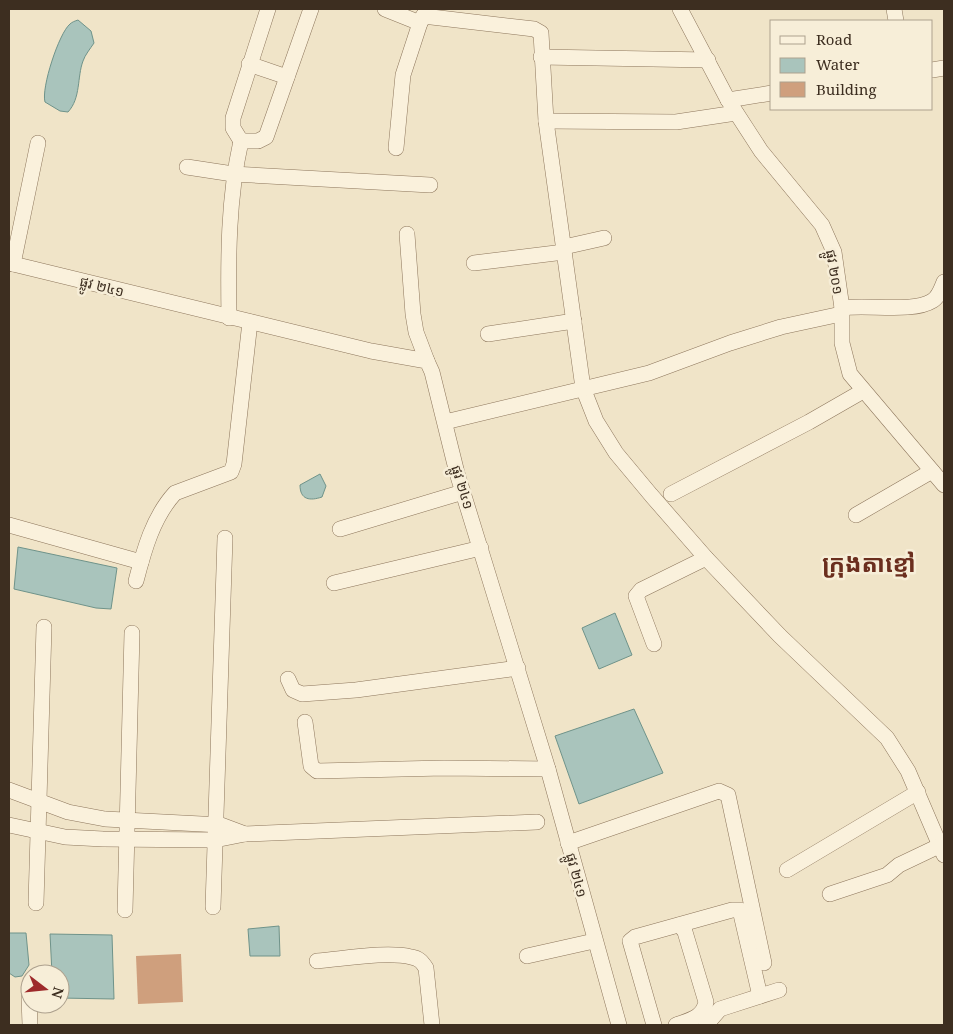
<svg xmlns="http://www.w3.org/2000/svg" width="953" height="1034" font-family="'Noto Serif','Noto Sans Khmer',serif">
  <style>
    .water { fill: #a9c4bc; stroke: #6f938a }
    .building { fill: #cf9f7d }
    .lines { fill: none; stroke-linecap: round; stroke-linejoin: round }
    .minor-casing { stroke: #8d765c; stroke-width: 16 }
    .minor { stroke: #faf1dc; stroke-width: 15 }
    .labels { text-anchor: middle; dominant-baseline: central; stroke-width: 5; stroke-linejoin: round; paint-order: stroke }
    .street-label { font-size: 14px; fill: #3d2e20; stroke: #f7eed8 }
    .town-label { font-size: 24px; font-weight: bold; fill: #6b2e1e; stroke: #f7eed8 }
  </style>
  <rect width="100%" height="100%" fill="#f0e4c8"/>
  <g class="water">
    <path d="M78,20L91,31L94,43C90,49 85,55 83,61C77,77 81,98 68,112L60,111L45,102C41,88 59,33 70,24C72,22 75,21 78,20Z"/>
    <path d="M320,474L326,486L322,497C310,501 300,500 300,485Z"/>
    <path d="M18,547L117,568L111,609L96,608L14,589Z"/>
    <path d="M615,613L632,655L599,669L582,628Z"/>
    <path d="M634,709L663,773L579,804L555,736Z"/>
    <path d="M279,926L280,956H250L248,929Z"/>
    <path d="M9,933H26L29,965L22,976L15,977L9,973Z"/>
    <path d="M50,934L112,935L114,999L60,998V974H52Z"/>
  </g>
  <path class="building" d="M181,954L183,1002L138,1004L136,956Z"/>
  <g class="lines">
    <g class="minor-casing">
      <g id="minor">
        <path d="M385,9L420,23"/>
        <path d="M680,9L728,100L761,151L822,225L834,252L842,308V343L850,374L944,485"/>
        <path d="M894,9L896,21"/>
        <path d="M423,16L534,29L541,33L546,121L583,388L596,421L616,453L651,495L706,558L780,636L887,738L908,771L944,855"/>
        <path d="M541,57L708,60"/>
        <path d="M249,64L287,77"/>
        <path d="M932,70L944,68"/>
        <path d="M728,100L772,93"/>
        <path d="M546,121L676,122L736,113"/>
        <path d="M241,141L233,128V118L268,9"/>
        <path d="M396,148L403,75L420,23L427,9"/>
        <path d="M187,167L233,174L430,185"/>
        <path d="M407,234L413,314L416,332L427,361"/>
        <path d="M564,247L604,238"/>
        <path d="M9,263L371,351L427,361L432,372L457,473L548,769L619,1025"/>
        <path d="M474,263L564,252"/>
        <path d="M13,264L38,143"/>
        <path d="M842,308C865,304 913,313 932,301C939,297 941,289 944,282"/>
        <path d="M229,318C228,259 228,199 241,141H258L266,137L311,9"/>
        <path d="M488,334L574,321"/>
        <path d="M445,422L649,373L730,343L781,327L841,314"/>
        <path d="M671,494L809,422L863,391"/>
        <path d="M856,515L932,471"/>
        <path d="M9,525L141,562"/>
        <path d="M340,529L463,492"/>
        <path d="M136,581C144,550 153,517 175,493L231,472L234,464L250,322"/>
        <path d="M334,583L481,548"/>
        <path d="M654,644L636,596L641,590L706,558"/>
        <path d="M288,679L293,690L302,694L356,690L518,668"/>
        <path d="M305,722L311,766L317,771L444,768L548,769"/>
        <path d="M9,790L68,812L105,819L221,825L245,834"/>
        <path d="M9,825L65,837L103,839L215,840L245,834L537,822"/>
        <path d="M568,843L719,791L728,795L764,963"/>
        <path d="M787,870L918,792"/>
        <path d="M830,894L887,875L899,865L941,845"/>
        <path d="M36,903L44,627"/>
        <path d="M213,907L225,538"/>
        <path d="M125,910L132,633"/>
        <path d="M527,956L594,941"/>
        <path d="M317,961C343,959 387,951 411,957C419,958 422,962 426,968L432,1025"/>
        <path d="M29,997L30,1025"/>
        <path d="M654,1025L630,941L635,937L732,910H740L760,996"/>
        <path d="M676,1025C689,1020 703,1018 706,1002L685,932L680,925"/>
        <path d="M706,1025L720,1009L779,990"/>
      </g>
    </g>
    <use href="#minor" class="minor"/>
  </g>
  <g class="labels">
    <g class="street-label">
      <text transform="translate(835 272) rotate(80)">ផ្លូវ ២០១</text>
      <text transform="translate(102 286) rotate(14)">ផ្លូវ ២៤១</text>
      <text transform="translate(463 487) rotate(73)">ផ្លូវ ២៤១</text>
      <text transform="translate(577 875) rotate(75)">ផ្លូវ ២៤១</text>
    </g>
    <g class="town-label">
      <text x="869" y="562">ក្រុងតាខ្មៅ</text>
    </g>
  </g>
  <rect width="953" height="1034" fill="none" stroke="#3d2e20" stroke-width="20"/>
  <rect x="770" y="20" width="162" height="90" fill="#f7eed8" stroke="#ada18e"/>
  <rect x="780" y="36" width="25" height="8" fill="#faf1dc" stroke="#ada18e"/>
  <text x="816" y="45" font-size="15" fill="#3d2e20">Road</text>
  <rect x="780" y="58" width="25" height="15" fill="#a9c4bc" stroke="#ada18e"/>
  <text x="816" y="70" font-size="15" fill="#3d2e20">Water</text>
  <rect x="780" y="82" width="25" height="15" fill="#cf9f7d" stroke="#ada18e"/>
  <text x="816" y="95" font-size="15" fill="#3d2e20">Building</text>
  <g transform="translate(45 989) rotate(106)"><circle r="24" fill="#f7eed8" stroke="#ada18e"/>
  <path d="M0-4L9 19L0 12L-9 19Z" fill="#9e2a2b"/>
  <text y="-8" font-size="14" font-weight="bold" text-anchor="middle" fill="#3d2e20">N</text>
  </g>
</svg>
